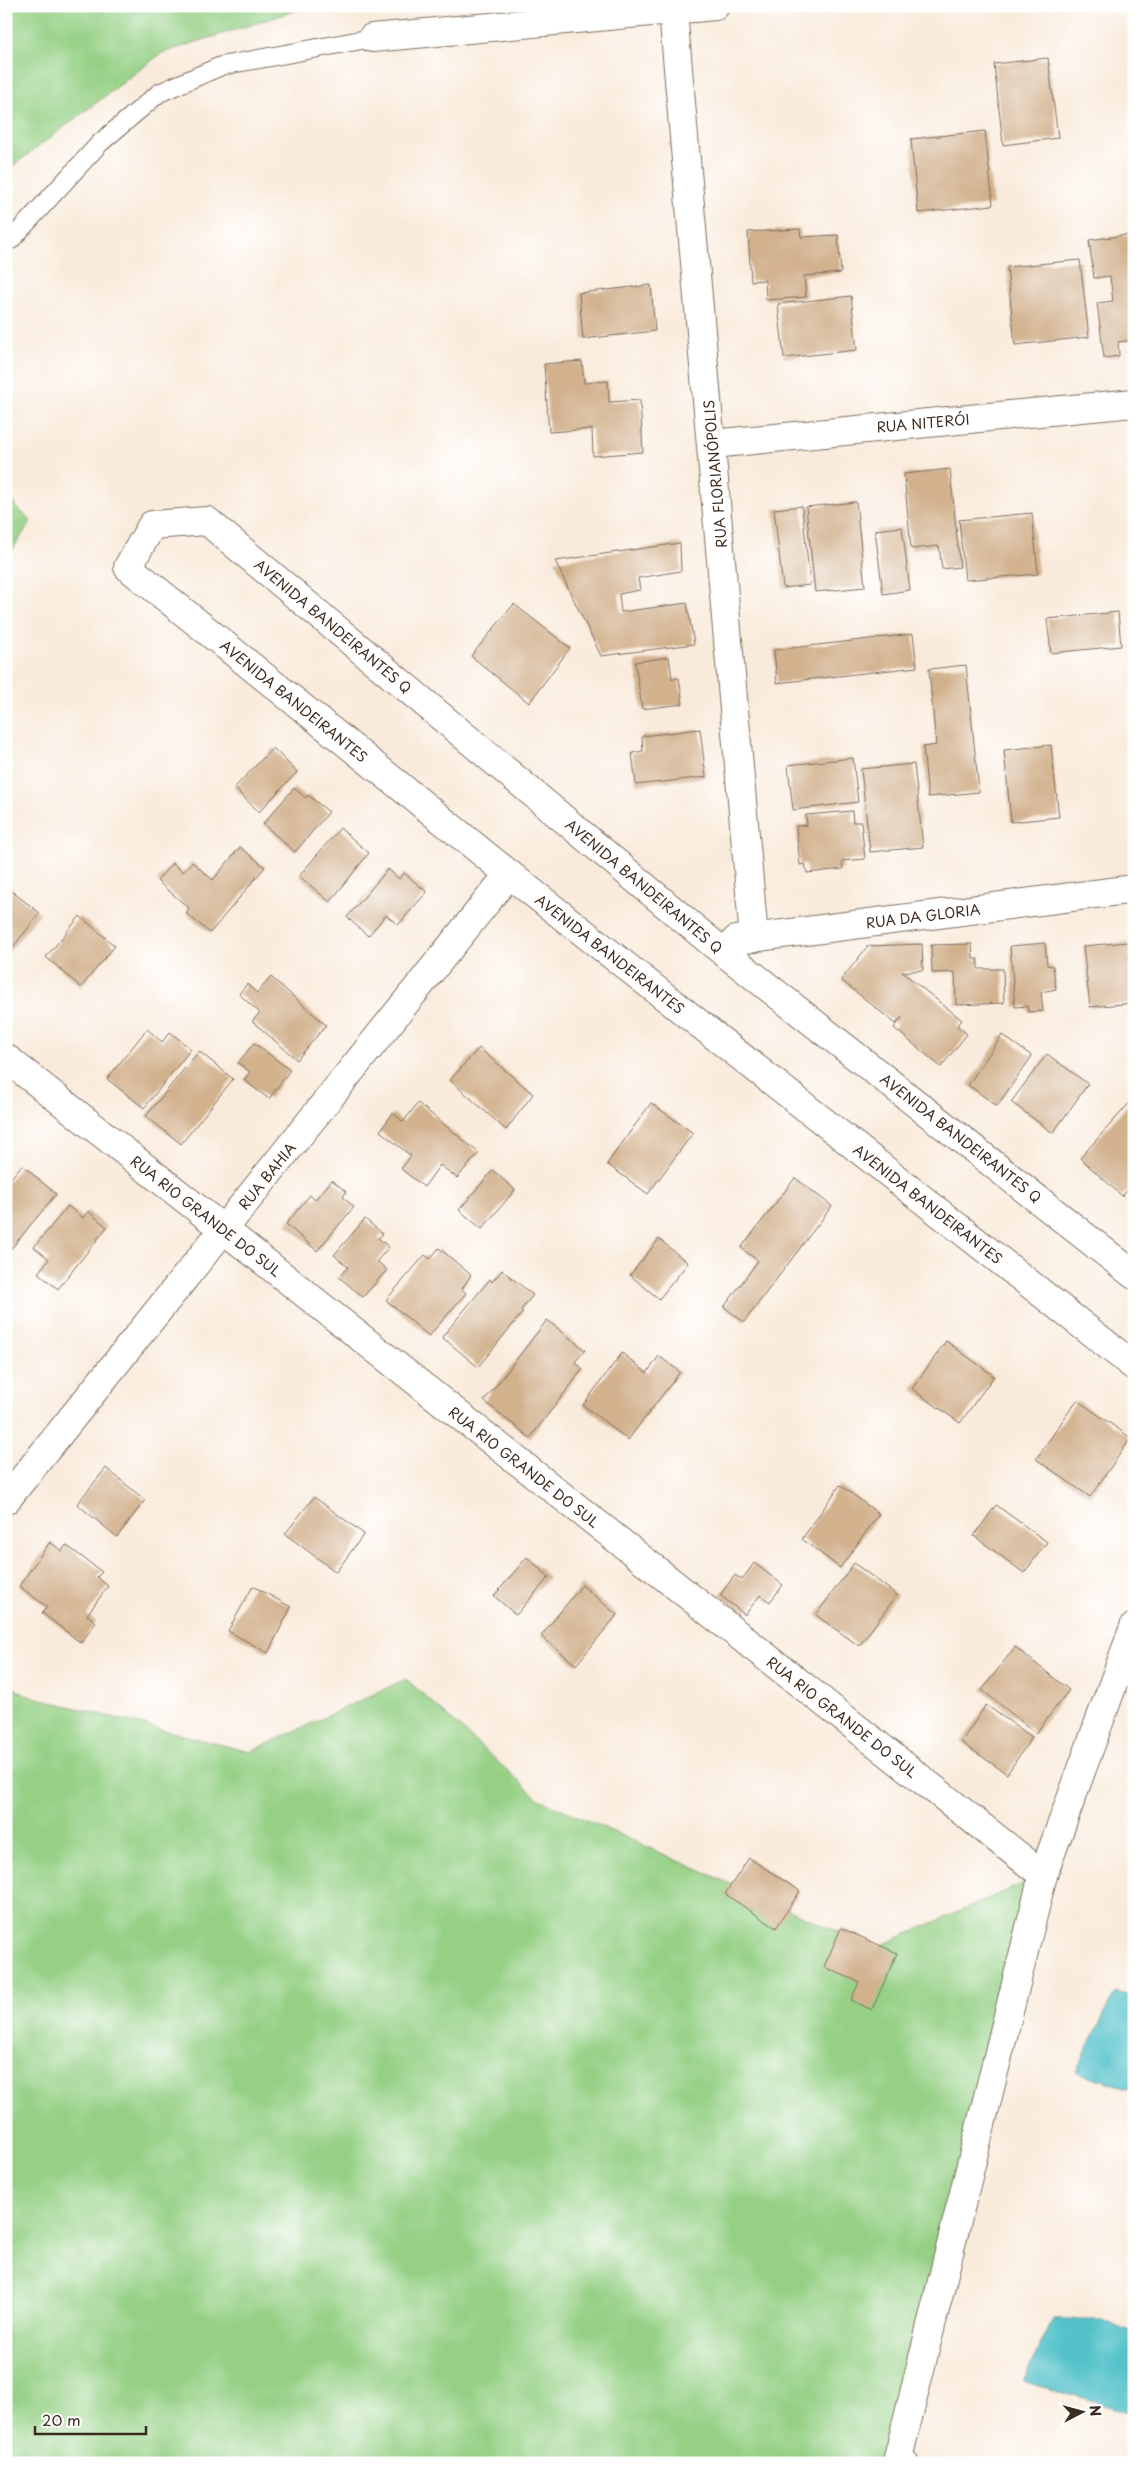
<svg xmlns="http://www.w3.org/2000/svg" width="1140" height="2469" font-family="'Playpen Sans',sans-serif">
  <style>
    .green { fill: #95d085; stroke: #687d52 }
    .water { fill: #54c2ca; stroke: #487674 }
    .building { fill: #d2b18d }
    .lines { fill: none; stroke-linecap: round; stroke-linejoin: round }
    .service-casing { stroke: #7e6e60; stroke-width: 20 }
    .minor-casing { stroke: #7e6e60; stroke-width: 30 }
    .service { stroke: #fff; stroke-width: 18 }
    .minor { stroke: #fff; stroke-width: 28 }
    .labels { text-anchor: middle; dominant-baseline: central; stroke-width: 4.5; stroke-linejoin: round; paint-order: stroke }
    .street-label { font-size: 14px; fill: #3b2a1e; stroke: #fff }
  </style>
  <rect width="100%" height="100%" fill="#fff"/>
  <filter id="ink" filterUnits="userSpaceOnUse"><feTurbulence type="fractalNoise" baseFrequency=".02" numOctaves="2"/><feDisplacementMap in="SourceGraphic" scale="10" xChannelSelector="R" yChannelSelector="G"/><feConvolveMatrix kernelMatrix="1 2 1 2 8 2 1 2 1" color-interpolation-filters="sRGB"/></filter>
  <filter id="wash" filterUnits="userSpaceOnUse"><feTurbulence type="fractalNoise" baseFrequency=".0096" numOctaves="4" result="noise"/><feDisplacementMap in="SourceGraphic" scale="20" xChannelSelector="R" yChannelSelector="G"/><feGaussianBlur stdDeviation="1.12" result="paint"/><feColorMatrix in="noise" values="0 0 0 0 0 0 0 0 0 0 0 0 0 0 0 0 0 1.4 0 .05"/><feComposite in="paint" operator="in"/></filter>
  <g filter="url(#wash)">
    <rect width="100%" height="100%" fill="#f9ebdb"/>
    <g class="green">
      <path d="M6,6H335L301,9L162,53L6,171Z"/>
      <path d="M6,496L31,521L6,560Z"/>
      <path d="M406,1679L539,1799L875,1948L1043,1875L904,2463H6V1682L25,1695L250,1752Z"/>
    </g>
    <g class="water">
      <path d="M1115,1992L1134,1997V2090L1076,2072Z"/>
      <path d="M1053,2319H1101L1134,2333V2414L1023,2381Z"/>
    </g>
    <g id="blocks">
      <g class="building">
        <path d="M1048,58L1058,138L1003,145L994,64Z"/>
        <path d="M985,131L993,205L918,213L911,139Z"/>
        <path d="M800,229L801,237L838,235L841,273L804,276L806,297L766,300L765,280L751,281L748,232Z"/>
        <path d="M1134,234V340L1118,342L1119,356L1104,358L1097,303L1113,301L1110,276L1094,278L1089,240Z"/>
        <path d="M1080,260L1089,337L1015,345L1007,267Z"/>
        <path d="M651,285L655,331L583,339L579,293Z"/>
        <path d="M851,296L857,350L784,358L778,304Z"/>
        <path d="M582,361L584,383L608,381L609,402L640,400L643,452L593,456L592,429L549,432L544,364Z"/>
        <path d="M950,469L960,567L942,569L939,546L911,549L904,474Z"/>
        <path d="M856,502L865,587L815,592L806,507Z"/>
        <path d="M802,506L810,585L783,588L774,509Z"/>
        <path d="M1032,513L1038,574L965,580L959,520Z"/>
        <path d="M902,527L910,590L883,594L875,530Z"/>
        <path d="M680,543L681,571L638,578L640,590L619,594L621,612L687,603L694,644L601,656L555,561Z"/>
        <path d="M514,604L570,648L529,703L471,656Z"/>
        <path d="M1118,612L1121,646L1051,653L1047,619Z"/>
        <path d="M913,634L917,667L777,683L774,650Z"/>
        <path d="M669,657L672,679L679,678L683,704L642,709L635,662Z"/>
        <path d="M966,665L979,792L928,797L923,747L936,745L929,669Z"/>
        <path d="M700,729L706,777L636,785L632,753L643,751L642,736Z"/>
        <path d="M1051,745L1059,817L1011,822L1004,750Z"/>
        <path d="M273,748L297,772L259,812L234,788Z"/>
        <path d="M853,758L858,802L793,810L788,765Z"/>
        <path d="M914,764L923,847L870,852L861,769Z"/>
        <path d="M294,788L306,798L308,795L329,812L295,852L263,824Z"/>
        <path d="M852,811L853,822H861L865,859L842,861L843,869L807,873L805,864L800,865L796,826L807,825L806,815Z"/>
        <path d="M340,828L369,853L330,902L299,876Z"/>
        <path d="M240,847L265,867L210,933L186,913L189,908L157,881L172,863L183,872L192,862L213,880Z"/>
        <path d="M388,869L399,879L404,873L427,892L398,925L386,915L368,936L347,917Z"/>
        <path d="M6,887L40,913L6,956Z"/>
        <path d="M80,916L115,946L81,987L46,957Z"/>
        <path d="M1128,942L1134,1003L1090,1007L1083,946Z"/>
        <path d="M1045,943L1047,965L1053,966L1056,989L1041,992L1043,1011L1028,1012L1027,1006L1015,1007L1010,946Z"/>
        <path d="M922,944L923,970L902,972L962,1020L957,1026L967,1034L941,1067L894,1028L902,1017L896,1024L841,980L868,946Z"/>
        <path d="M972,944L973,959H978V969H1003L1004,1003L956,1005L955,972L932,973L931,945Z"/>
        <path d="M271,977L326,1025L297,1060L252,1021L260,1013L239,994L247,984L257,993Z"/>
        <path d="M147,1029L162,1042L170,1032L191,1049L144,1108L107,1079Z"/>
        <path d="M1002,1035L1032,1056L997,1106L968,1085Z"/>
        <path d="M254,1043L290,1070L269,1099L244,1080L250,1072L238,1063Z"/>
        <path d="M479,1048L533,1094L506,1130L450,1080Z"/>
        <path d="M199,1051L233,1079L181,1144L146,1116Z"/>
        <path d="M1047,1054L1088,1084L1053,1133L1011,1102Z"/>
        <path d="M1134,1098V1184L1122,1196L1080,1158Z"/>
        <path d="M418,1103L479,1153L457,1178L440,1165L424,1187L401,1169L411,1156L380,1131L393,1113L403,1122Z"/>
        <path d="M651,1103L693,1133L648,1194L607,1164Z"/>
        <path d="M22,1165L56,1194L6,1255V1184Z"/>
        <path d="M493,1170L515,1190L482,1229L459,1210Z"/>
        <path d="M795,1178L832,1206L744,1322L724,1307L758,1261L741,1248Z"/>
        <path d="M332,1180L346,1192L343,1197L354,1207L317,1251L286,1224L310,1195L315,1200Z"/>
        <path d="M68,1206L83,1218L88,1211L107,1227L58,1289L38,1273L49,1259L34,1247Z"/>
        <path d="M365,1219L383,1234L378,1238L389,1247L377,1261L387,1270L363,1297L339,1277L348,1267L334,1255Z"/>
        <path d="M659,1239L688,1263L659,1299L630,1275Z"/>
        <path d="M439,1248L471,1275L462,1289L466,1293L429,1336L386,1300L425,1255L430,1259Z"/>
        <path d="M502,1270L533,1295L521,1310L523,1312L478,1367L442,1337L490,1279L492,1282Z"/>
        <path d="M547,1320L585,1350L575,1362L583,1369L530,1438L484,1401Z"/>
        <path d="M946,1341L994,1376L960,1423L912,1389Z"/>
        <path d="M622,1353L647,1373L659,1356L680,1372L628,1440L583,1405Z"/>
        <path d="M1077,1400L1131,1438L1090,1497L1036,1459Z"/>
        <path d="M106,1468L145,1500L117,1537L77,1504Z"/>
        <path d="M840,1485L879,1514L840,1568L802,1539Z"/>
        <path d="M314,1497L364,1534L336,1572L285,1534Z"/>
        <path d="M996,1505L1047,1542L1024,1573L974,1536Z"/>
        <path d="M50,1542L62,1551L66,1545L102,1572L97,1577L108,1586L87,1615L96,1622L81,1643L42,1613L47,1607L19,1586Z"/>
        <path d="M527,1557L549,1577L516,1615L494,1596Z"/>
        <path d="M754,1563L783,1585L770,1602L760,1595L745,1615L720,1595L735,1575L742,1580Z"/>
        <path d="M854,1563L897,1595L859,1646L816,1615Z"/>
        <path d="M582,1585L617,1615L576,1665L541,1636Z"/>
        <path d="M253,1586L291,1607L268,1653L228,1631Z"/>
        <path d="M1015,1647L1069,1690L1036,1733L982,1690Z"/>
        <path d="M986,1705L1032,1737L1007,1774L961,1742Z"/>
        <path d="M749,1858L800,1891L776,1928L725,1894Z"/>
        <path d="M841,1928L897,1953L872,2010L851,2000L859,1982L824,1967Z"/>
      </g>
    </g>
  </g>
  <g filter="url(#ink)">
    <use href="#blocks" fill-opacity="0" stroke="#7e6e60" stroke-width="1"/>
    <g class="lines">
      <g class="service-casing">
        <path id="service" d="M11,240L100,143L159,93L221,66L372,38"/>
      </g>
      <g class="minor-casing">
        <g id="minor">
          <path d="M673,11L754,938"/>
          <path d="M372,38L715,6"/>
          <path d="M712,444L1134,403"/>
          <path d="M736,940L1134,889"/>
          <path d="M6,1058L1043,1875"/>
          <path d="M1134,1275L712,943L207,521L152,525L128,567L509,874L1134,1366"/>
          <path d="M6,1500L509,874"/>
          <path d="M904,2463L898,2458L1043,1875L1134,1627"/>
        </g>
      </g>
      <use href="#service" class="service"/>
      <use href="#minor" class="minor"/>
    </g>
  </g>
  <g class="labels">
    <g class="street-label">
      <text transform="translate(923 423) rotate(-5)">RUA NITERÓI</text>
      <text transform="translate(715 474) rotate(-95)">RUA FLORIANÓPOLIS</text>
      <text transform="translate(333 626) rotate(40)">AVENIDA BANDEIRANTES Q</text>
      <text transform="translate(294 701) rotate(39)">AVENIDA BANDEIRANTES</text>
      <text transform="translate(644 886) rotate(40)">AVENIDA BANDEIRANTES Q</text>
      <text transform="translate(923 916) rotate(-7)">RUA DA GLORIA</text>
      <text transform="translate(610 954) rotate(38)">AVENIDA BANDEIRANTES</text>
      <text transform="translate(961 1138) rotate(38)">AVENIDA BANDEIRANTES Q</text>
      <text transform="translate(267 1176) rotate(-51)">RUA BAHIA</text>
      <text transform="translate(928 1204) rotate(38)">AVENIDA BANDEIRANTES</text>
      <text transform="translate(206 1216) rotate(38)">RUA RIO GRANDE DO SUL</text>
      <text transform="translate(524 1467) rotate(38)">RUA RIO GRANDE DO SUL</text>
      <text transform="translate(842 1717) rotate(38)">RUA RIO GRANDE DO SUL</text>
    </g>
  </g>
  <rect width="1140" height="2469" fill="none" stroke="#fff" stroke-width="25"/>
  <g transform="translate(1082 2412) rotate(84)" stroke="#ffffff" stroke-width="4" paint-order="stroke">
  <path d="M0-4L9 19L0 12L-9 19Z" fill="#3b2a1e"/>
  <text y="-8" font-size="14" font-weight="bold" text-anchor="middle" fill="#3b2a1e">N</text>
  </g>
  <path d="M35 2426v8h111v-8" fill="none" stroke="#3b2a1e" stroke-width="2.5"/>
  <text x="42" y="2426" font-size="15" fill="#3b2a1e" stroke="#ffffff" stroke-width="4" paint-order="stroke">20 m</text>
</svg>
